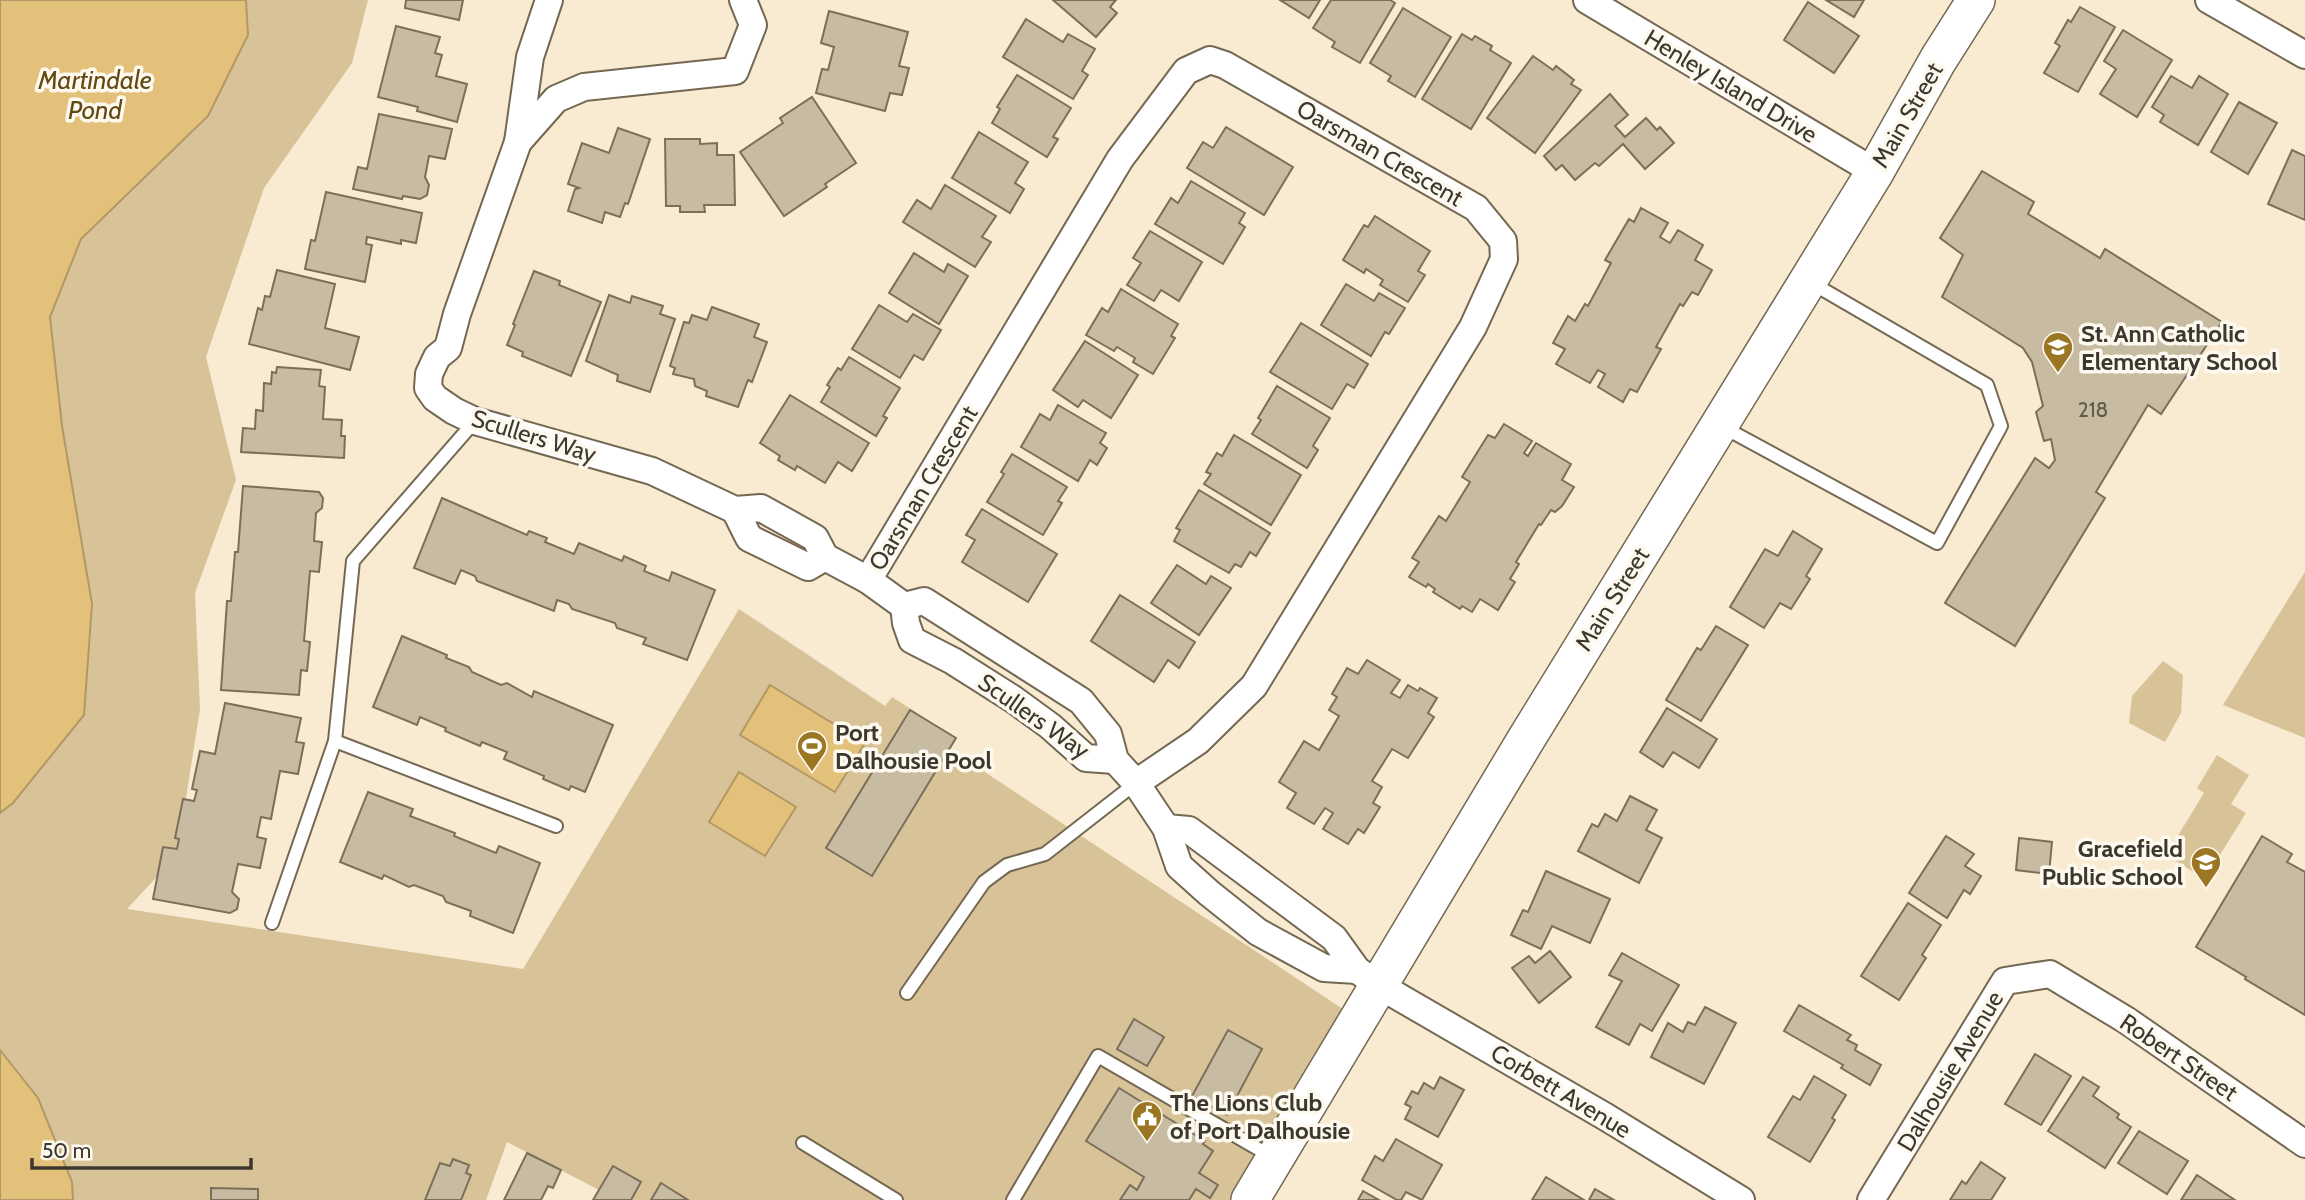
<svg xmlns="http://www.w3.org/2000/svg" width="2305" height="1200" font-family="Cabin,sans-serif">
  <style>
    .green { fill: #d8c298 }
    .water { fill: #e4c17b; stroke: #b29864; stroke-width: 2 }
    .building { fill: #c7bba2; stroke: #7b6f59; stroke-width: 2 }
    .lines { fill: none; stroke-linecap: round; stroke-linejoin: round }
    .lane-casing { stroke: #746852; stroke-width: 16 }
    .street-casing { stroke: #746852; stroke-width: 30 }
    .secondary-casing { stroke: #746852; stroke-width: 40 }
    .lane { stroke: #fff; stroke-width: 12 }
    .street { stroke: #fff; stroke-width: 26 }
    .secondary { stroke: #fff; stroke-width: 37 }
    .labels { text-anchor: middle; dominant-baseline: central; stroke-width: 7; stroke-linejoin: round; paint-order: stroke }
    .number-label { font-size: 21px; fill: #60594c }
    .street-label { font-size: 24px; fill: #3d382f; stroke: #fef9ef }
    .poi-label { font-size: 24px; font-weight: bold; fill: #3d382f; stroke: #fef9ef; text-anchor: start }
    .water-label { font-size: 26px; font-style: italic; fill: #624a14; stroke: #fef9ef }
  </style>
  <rect width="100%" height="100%" fill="#f8ebd2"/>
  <g class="green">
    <path d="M246,0H368L352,63L264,188L206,357L236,480L195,593L200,709L177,855L127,909L523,969L739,609L885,706L892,697L956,738L950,749L1358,1019L1250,1200H618L507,1142L486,1200H73L72,1182L38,1098L0,1050V813L13,803L84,715L62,426L50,317L81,239L208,116L248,35Z"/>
    <path d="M2305,572V738L2223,705Z"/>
    <path d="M2163,661L2183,675L2181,713L2165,742L2129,723L2132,696Z"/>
    <path d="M2217,755L2249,775L2231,804L2246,813L2205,879L2166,855L2204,793L2197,788Z"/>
  </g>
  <g class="water">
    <path d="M0,0H246L248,35L208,116L81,239L50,317L62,426L92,604L84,715L13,803L0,813Z"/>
    <path d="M770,685L865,743L835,792L740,735Z"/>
    <path d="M739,772L796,807L765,856L709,822Z"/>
    <path d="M0,1050L38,1098L72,1182L73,1200H0Z"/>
  </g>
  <g class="building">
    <path d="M406,0H463L459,20L405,8Z"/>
    <path d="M1053,0H1116L1110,7L1117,13L1096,37Z"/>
    <path d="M1280,0H1320L1309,18Z"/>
    <path d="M1331,0H1390L1395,3L1360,63L1332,47L1335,42L1313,28Z"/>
    <path d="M1826,0H1864L1854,17Z"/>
    <path d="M1808,2L1859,36L1834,73L1784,40Z"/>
    <path d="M2080,7L2115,27L2078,92L2044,73L2060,46L2055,43L2068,20L2071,22Z"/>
    <path d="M1403,8L1451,37L1415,97L1388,81L1391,76L1370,63Z"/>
    <path d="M829,11L908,32L899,66L909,68L902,95L890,93L885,111L816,93L822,69L828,70L834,47L821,43Z"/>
    <path d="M1026,19L1063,42L1068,34L1095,49L1082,71L1088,75L1073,99L1003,57Z"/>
    <path d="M396,26L440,37L435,53L442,55L436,76L467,84L457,122L417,111L418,107L378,97Z"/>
    <path d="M2123,30L2172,60L2137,117L2100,94L2116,69L2104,61Z"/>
    <path d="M1462,34L1472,40L1475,36L1492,46L1490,50L1511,63L1471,129L1422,99Z"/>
    <path d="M1533,56L1553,70L1556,66L1574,80L1571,84L1581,90L1535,153L1487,118Z"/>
    <path d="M1017,75L1071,108L1053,137L1058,139L1047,157L992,123L1000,109L997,107Z"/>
    <path d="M2171,76L2192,88L2199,76L2228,94L2198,145L2160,122L2164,115L2152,107Z"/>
    <path d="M1610,94L1628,115L1615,126L1625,137L1646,118L1657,130L1660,127L1674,143L1645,169L1623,144L1599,166L1595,163L1575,180L1562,165L1556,170L1544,156Z"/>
    <path d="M812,97L856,163L825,184L827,187L784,216L740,152L783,123L780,118Z"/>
    <path d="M2239,102L2277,123L2248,174L2211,152Z"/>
    <path d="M379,114L452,129L445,159L429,156L425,177L429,185L427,195L420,199L403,196L402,199L353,189L358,167L367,169Z"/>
    <path d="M1226,127L1293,167L1264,215L1187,168L1203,142L1213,148Z"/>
    <path d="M618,128L650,139L628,204L625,203L620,217L605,212L602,223L568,211L575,189L579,188L568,184L582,143L609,153Z"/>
    <path d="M979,132L1028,162L1015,183L1024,189L1010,213L952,178Z"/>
    <path d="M665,139H700V144L717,143V155H734L735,205H704L705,212H680V206H666Z"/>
    <path d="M2292,150L2305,156V220L2268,204Z"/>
    <path d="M1982,171L2034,202L2028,214L2100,258L2105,249L2222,322L2161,414L2148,405L2096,492L2105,498L2015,646L1945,603L2035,458L2049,468L2055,460L2051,439L2044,441L2036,412L2043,406L2032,362L2023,348L1942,297L1963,255L1940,238Z"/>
    <path d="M1191,181L1245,213L1239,223L1245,227L1223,264L1155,224L1171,198L1178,203Z"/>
    <path d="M945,185L996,216L982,237L991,242L975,267L903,222L917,200L931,209Z"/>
    <path d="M326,192L422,213L416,243L401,240V244L367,237L366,244L372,245L365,282L305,269L311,240L315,241Z"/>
    <path d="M1641,208L1668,223L1660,237L1670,243L1678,230L1703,245L1695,260L1712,270L1698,295L1692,292L1683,306L1680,304L1656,347L1661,349L1637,392L1630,389L1623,402L1598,387L1605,374L1598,370L1590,383L1556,364L1565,349L1553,343L1568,316L1575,321L1585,304L1588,306L1611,263L1605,260L1629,219L1634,222Z"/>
    <path d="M1375,216L1430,251L1418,271L1425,275L1408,302L1380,285L1383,280L1366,269L1364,273L1343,260L1364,225L1368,227Z"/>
    <path d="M1150,231L1202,262L1179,301L1161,290L1154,301L1127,285L1141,263L1133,258Z"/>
    <path d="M914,253L944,272L948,264L968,276L939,324L889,293Z"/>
    <path d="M277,270L335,284L325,328L359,337L350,370L249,344L258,308L262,310L265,296L270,297Z"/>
    <path d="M534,271L560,281L559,285L601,302L571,376L522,356L523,352L507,345L515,325L513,324Z"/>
    <path d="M1346,284L1374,301L1379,293L1405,308L1389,334L1385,332L1371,356L1321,325Z"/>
    <path d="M1121,289L1178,324L1171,336L1175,338L1153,374L1133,362L1135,358L1117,347L1114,351L1086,335L1102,308L1108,312Z"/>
    <path d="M609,295L630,303L632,296L663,306L660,314L675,319L650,392L617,381L618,375L586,361Z"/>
    <path d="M879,305L907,322L913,314L941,330L923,360L914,355L900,378L852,349Z"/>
    <path d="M712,307L759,324L754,337L767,342L752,382L748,380L738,407L706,396L707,391L695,386L694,379L673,374L675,368L670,366L684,322L689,323L692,315L707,320Z"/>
    <path d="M1301,323L1368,364L1354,388L1347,384L1332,409L1270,372Z"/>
    <path d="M1085,341L1138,375L1111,418L1083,400L1078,407L1053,390Z"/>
    <path d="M849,357L900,388L883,416L887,418L876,436L821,402L830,387L827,385L838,368L841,370Z"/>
    <path d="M277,367L321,370L319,386L325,387L323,419L342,420L341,436H345L344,458L241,452L243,428L255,429L256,410L263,411L264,383L271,384L272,372L276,373Z"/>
    <path d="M1277,386L1330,418L1313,446L1318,450L1307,468L1252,434L1261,420L1258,418Z"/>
    <path d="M790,395L869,443L852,471L838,462L825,483L797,466L795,470L778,460L780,456L760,443Z"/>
    <path d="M1058,405L1106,433L1100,443L1107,448L1097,465L1090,460L1078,481L1021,447L1040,414L1050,420Z"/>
    <path d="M1504,424L1532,441L1524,453L1528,456L1536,443L1571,464L1562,480L1574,487L1562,506L1555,512L1551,510L1541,525L1539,524L1516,562L1519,564L1510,579L1515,582L1498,610L1480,599L1472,612L1462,606L1460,609L1433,592L1435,589L1428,584L1426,587L1409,577L1419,562L1412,558L1439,516L1446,521L1470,482L1462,477L1488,435L1495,438Z"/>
    <path d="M1234,435L1301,475L1271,525L1204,484L1211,474L1206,472L1217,453L1222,456Z"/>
    <path d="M1012,454L1067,487L1058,501L1062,503L1043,535L987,502L1004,474L1001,472Z"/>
    <path d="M243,486L319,492L323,498L322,508L316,513L314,541L322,542L319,572L310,571L304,641L310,642L307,671L301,670L299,695L221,690L227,601H231L235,552H238Z"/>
    <path d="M1199,490L1270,533L1256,556L1250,552L1241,567L1235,564L1229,573L1174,541L1180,530L1176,528Z"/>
    <path d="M442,498L527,535L529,531L547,538L545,542L574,554L579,543L622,561L624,556L646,566L644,571L669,581L672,572L715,590L687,660L643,644L646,638L617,628L615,623L572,609L569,604L557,600L554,611L477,581L475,576L461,570L455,584L414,568Z"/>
    <path d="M982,509L1057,554L1028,602L962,562L975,540L966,535Z"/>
    <path d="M1793,531L1822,549L1806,576L1810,579L1791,609L1780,603L1764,628L1730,607L1765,549L1778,556Z"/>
    <path d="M1177,565L1206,584L1211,576L1231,588L1199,635L1151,603Z"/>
    <path d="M1120,595L1195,642L1179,668L1168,660L1154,682L1091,641Z"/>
    <path d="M1716,626L1748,645L1701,721L1666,700L1697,648L1701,650Z"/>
    <path d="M402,636L447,655L446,658L469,667L472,672L501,685L507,683L532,697L534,691L613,725L585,792L571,786L569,790L543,779L544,776L504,759L507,752L482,742L480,746L445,731L446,728L420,717L417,725L373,707Z"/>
    <path d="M1367,660L1400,680L1391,693L1400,698L1408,685L1418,691L1420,688L1437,698L1428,713L1434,717L1408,758L1392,749L1372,781L1382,787L1373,803L1380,807L1364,833L1358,829L1348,844L1323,829L1333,813L1325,808L1314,824L1287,808L1296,793L1279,782L1304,741L1319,750L1339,716L1329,710L1337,697L1332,694L1347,668L1358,674Z"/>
    <path d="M225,703L301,718L296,742L304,743L298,774L280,771L271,819L261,817L257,837L266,839L260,868L238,864L232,892L239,899L237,909L230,913L153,899L163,847L177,849L179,839L175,838L183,799L194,801L197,790L192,789L200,751L215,754Z"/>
    <path d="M1667,708L1717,739L1699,768L1673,752L1663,767L1640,752Z"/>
    <path d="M910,710L956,738L872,876L826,848Z"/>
    <path d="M368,792L413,809L410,816L455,833L454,836L496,853L499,846L540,863L513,933L470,916L471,911L446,902L443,896L414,885L409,887L384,875L382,879L340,862Z"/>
    <path d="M1630,796L1657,810L1646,830L1662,838L1639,883L1578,851L1592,824L1598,827L1605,814L1617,821Z"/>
    <path d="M1946,836L1974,854L1965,866L1981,876L1970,894L1964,890L1947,918L1909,893Z"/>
    <path d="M2262,836L2292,854L2287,862L2305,872V1015L2245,979L2246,977L2196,947Z"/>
    <path d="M2019,838L2052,842L2049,874L2016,870Z"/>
    <path d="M1546,871L1610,899L1590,943L1552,926L1541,949L1511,935L1523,910L1528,912Z"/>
    <path d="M1908,903L1941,925L1922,955L1926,958L1899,1000L1861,976Z"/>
    <path d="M1550,951L1571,977L1539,1003L1512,968L1529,956L1535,963Z"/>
    <path d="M1622,953L1679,985L1652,1031L1640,1024L1629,1045L1596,1027L1622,981L1609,975Z"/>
    <path d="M1799,1005L1851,1035L1847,1040L1857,1045L1855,1050L1881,1065L1870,1085L1841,1068L1843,1065L1784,1031Z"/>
    <path d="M1705,1007L1736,1023L1704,1084L1651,1057L1668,1023L1683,1032L1688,1022L1695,1025Z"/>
    <path d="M1134,1019L1164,1037L1147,1066L1117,1049Z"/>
    <path d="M1228,1030L1262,1049L1227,1115L1192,1096Z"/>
    <path d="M2035,1054L2071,1076L2041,1125L2005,1104Z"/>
    <path d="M1814,1076L1846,1095L1832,1118L1835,1120L1810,1162L1768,1137L1793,1096L1800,1100Z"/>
    <path d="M1440,1077L1464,1090L1438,1137L1405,1119L1411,1107L1405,1104L1412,1091L1418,1094L1424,1083L1434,1089Z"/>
    <path d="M2083,1077L2099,1087L2093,1096L2119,1114L2117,1118L2131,1127L2105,1168L2048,1131Z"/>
    <path d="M1119,1088L1205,1141L1203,1144L1213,1151L1199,1173L1218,1185L1210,1198L1196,1189L1189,1200H1120L1130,1185L1137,1190L1144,1177L1086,1141Z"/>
    <path d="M2139,1131L2188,1161L2167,1194L2118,1163Z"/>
    <path d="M1396,1139L1442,1165L1422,1200L1406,1192L1401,1200H1397L1362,1180L1375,1156L1383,1161Z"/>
    <path d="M527,1153L561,1170L553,1188L548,1186L541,1200H504Z"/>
    <path d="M453,1159L469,1165L466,1173L471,1175L461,1200H425L440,1163L450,1166Z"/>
    <path d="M1981,1162L2005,1178L1991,1200H1950L1962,1181L1966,1184Z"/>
    <path d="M613,1166L641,1182L631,1200H593Z"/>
    <path d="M2197,1175L2235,1200H2181Z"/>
    <path d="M1546,1177L1584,1200H1532Z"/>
    <path d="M661,1183L688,1200H651Z"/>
    <path d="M211,1188L258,1189V1200H211Z"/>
    <path d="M1595,1189L1614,1200H1589Z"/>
    <path d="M1363,1191L1379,1200H1358Z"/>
  </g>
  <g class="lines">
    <g class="lane-casing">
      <g id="lane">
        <path d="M1723,427L1937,543L2001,426L1987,385L1810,282"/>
        <path d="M335,741L556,826"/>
        <path d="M272,923L335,741L353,561L475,421"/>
        <path d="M907,993L984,882L1007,865L1045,854L1136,783"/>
        <path d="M803,1143L896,1200"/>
        <path d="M1013,1200L1098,1056L1274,1158"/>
      </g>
    </g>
    <g class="street-casing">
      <g id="street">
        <path d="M549,0L530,57L518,142L457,314L448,348L437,357L429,374L428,388L435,398L454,411L475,421L652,471L735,510L761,508L815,538L825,557L868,580L904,606L906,623L912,640L953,661L1013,699L1050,726L1086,758L1115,760"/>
        <path d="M1587,0L1875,172"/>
        <path d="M2209,0L2305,55"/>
        <path d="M518,142L556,99L584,87L735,71L753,25L743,0"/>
        <path d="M735,510L749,538L808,567L825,557"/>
        <path d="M868,580L1120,159L1186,71L1210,60L1225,65L1476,208L1503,241L1504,259L1473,327L1254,686L1198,741L1136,783"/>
        <path d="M904,606L924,601L1081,701L1108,734L1115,760L1136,783L1166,828L1179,866L1209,893L1258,932L1324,968L1357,970"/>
        <path d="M1166,828L1189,830L1334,938L1357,970L1380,986L1606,1117L1741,1200"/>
        <path d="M1871,1200L2005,981L2050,974L2126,1020L2305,1144"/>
      </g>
    </g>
    <g class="secondary-casing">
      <path id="secondary" d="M1250,1200L1525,741L1875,172L1938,60L1976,0"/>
    </g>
    <use href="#lane" class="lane"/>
    <use href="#street" class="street"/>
    <use href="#secondary" class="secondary"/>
  </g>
  <defs>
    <g id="school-pin" transform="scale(1.575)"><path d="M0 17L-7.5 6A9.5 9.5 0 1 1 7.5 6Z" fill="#9c7723" stroke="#fef9ef"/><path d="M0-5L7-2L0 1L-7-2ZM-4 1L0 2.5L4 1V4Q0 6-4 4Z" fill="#fff"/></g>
    <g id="stadium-pin" transform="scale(1.575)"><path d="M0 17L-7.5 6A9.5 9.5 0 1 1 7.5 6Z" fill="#9c7723" stroke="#fef9ef"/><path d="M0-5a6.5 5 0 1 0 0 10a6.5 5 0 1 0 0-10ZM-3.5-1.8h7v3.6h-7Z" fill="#fff"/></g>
    <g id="civic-pin" transform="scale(1.575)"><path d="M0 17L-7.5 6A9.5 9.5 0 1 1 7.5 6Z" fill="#9c7723" stroke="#fef9ef"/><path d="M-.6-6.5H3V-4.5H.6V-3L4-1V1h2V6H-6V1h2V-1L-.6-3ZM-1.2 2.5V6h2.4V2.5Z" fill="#fff"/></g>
  </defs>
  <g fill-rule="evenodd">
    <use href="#school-pin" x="2058" y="347"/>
    <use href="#stadium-pin" x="812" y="746"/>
    <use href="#school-pin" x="2206" y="862"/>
    <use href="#civic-pin" x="1147" y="1116"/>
  </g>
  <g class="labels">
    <g class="number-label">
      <text x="2093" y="409">218</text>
    </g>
    <g class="street-label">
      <text transform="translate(1731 86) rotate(31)">Henley Island Drive</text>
      <text transform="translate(1907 115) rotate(-60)">Main Street</text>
      <text transform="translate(1380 153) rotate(30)">Oarsman Crescent</text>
      <text transform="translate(534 436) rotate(17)">Scullers Way</text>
      <text transform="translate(923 488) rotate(-59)">Oarsman Crescent</text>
      <text transform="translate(1612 599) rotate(-58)">Main Street</text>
      <text transform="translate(1034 716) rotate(35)">Scullers Way</text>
      <text transform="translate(2179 1057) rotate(34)">Robert Street</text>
      <text transform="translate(1950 1071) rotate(-59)">Dalhousie Avenue</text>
      <text transform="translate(1561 1091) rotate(31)">Corbett Avenue</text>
    </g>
    <g class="poi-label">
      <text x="2081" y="333">St. Ann Catholic<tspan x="2081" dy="28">Elementary School</tspan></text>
      <text x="835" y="732">Port<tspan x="835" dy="28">Dalhousie Pool</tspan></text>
      <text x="2183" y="848" text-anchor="end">Gracefield<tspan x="2183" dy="28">Public School</tspan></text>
      <text x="1170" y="1102">The Lions Club<tspan x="1170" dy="28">of Port Dalhousie</tspan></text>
    </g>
    <g class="water-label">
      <text x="95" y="80">Martindale<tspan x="95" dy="30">Pond</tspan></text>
    </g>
  </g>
  <path d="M32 1158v10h219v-10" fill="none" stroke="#3d382f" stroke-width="3.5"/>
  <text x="42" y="1158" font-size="21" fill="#3d382f" stroke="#fef9ef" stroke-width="5" paint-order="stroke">50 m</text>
</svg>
